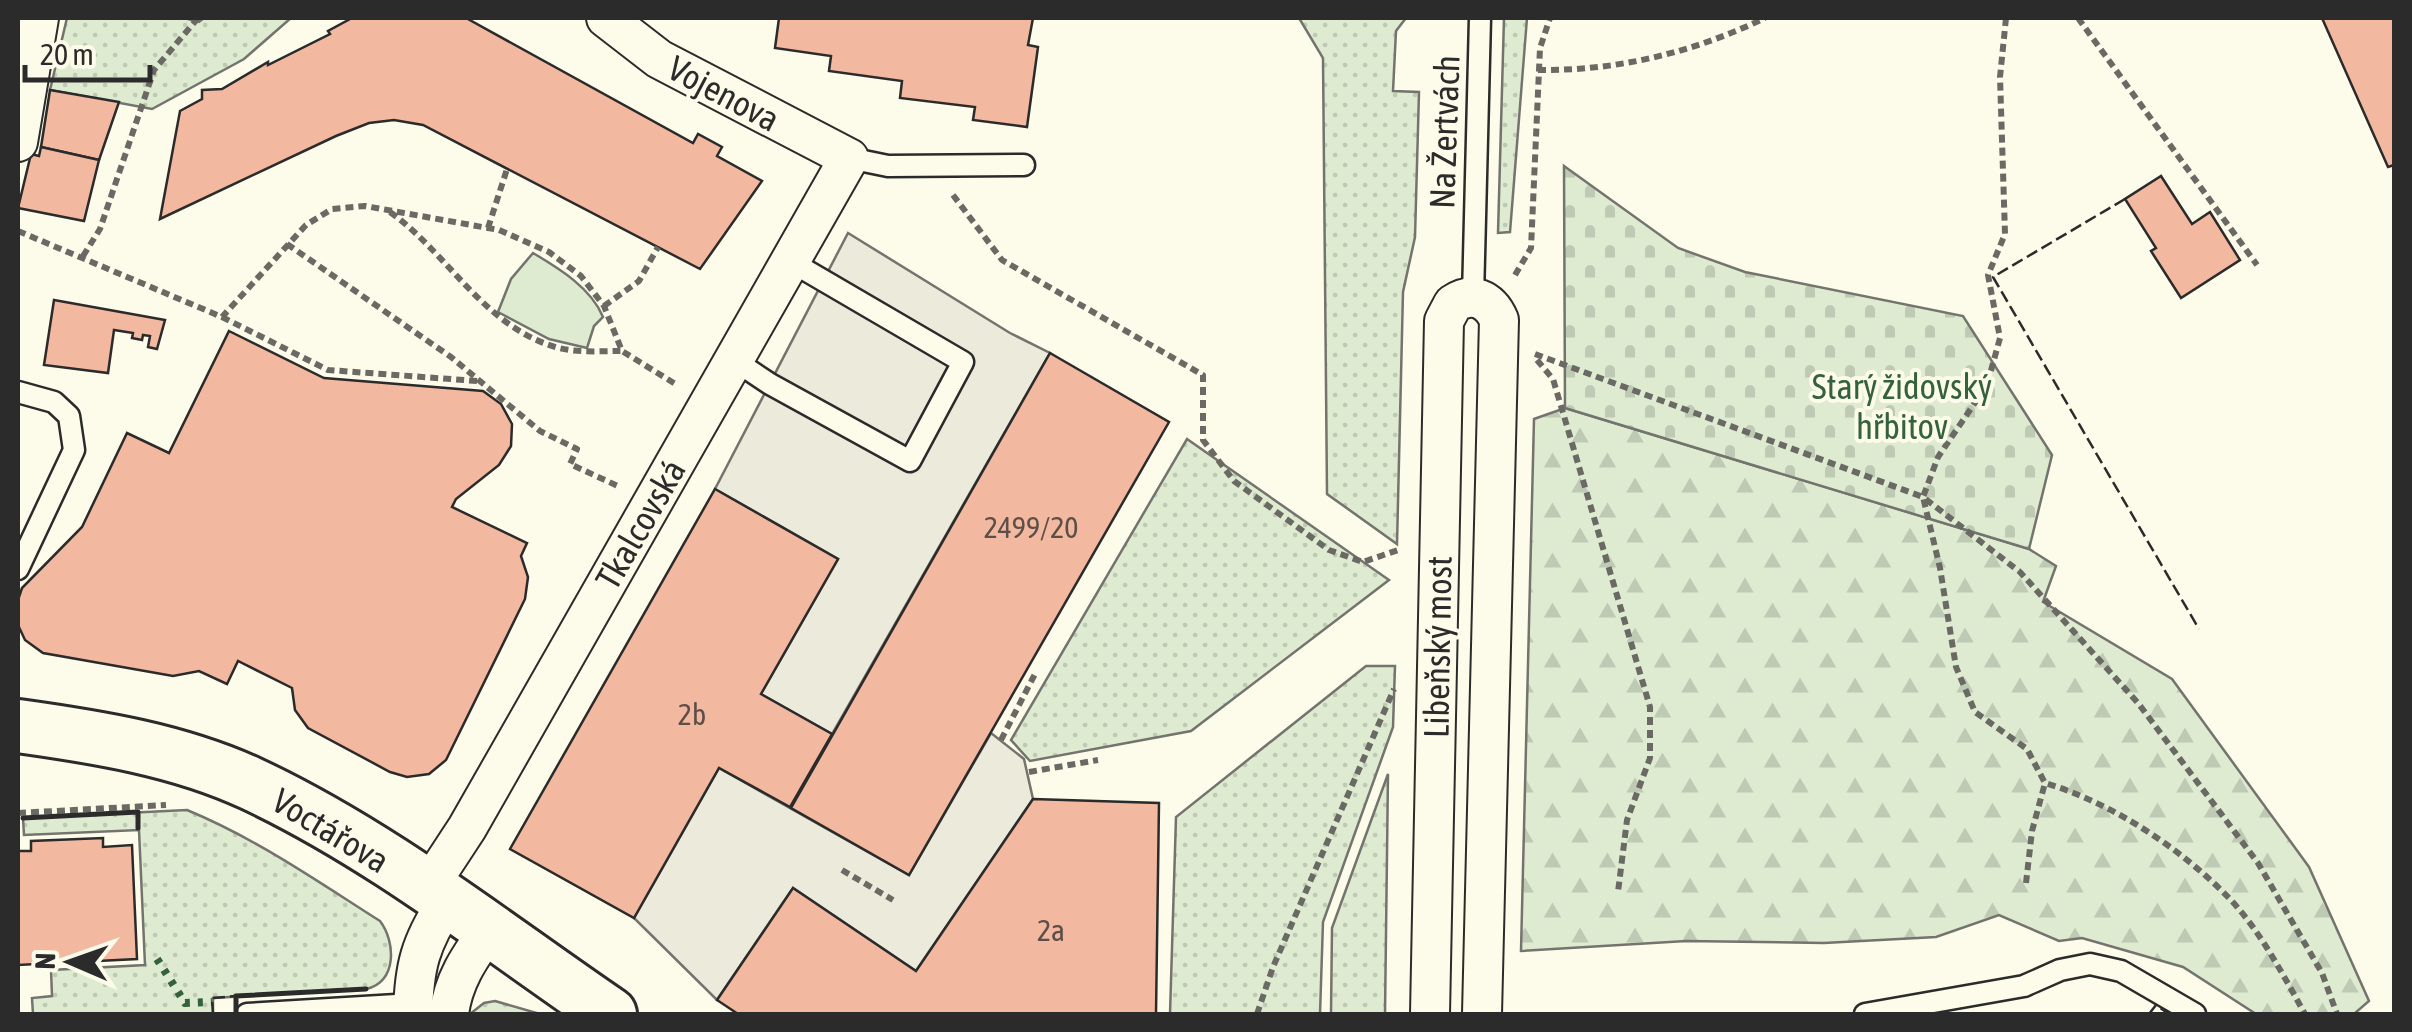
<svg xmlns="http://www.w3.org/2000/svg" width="2412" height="1032" font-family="'Asap Condensed',sans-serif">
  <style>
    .grass { fill: url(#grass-dots); stroke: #74746e; stroke-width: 2.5 }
    .forest { fill: url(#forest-firs); stroke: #74746e; stroke-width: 2.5 }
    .cemetery { fill: url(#cemetery-stones); stroke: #74746e; stroke-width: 2.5 }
    .park { fill: #deebd1; stroke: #74746e; stroke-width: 2.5 }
    .parking { fill: #eceadb; stroke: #74746e; stroke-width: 2.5 }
    .building { fill: #f2b8a0; stroke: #2b2b2b; stroke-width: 2.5 }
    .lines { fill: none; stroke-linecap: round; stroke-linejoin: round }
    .service-casing { stroke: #2b2b2b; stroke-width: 25 }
    .minor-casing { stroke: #2b2b2b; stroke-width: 42 }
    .secondary-casing { stroke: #2b2b2b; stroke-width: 58 }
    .path { stroke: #6a6964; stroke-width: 6; stroke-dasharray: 8 5; stroke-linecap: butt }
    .service { stroke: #fdfbea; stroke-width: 20 }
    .minor { stroke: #fdfbea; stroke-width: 38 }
    .secondary { stroke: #fdfbea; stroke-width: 52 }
    .hedge { stroke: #34623c; stroke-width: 8; stroke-dasharray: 5 8; stroke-linecap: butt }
    .fence { stroke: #2b2b2b; stroke-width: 2.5; stroke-dasharray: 12 5; stroke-linecap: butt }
    .wall { stroke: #2b2b2b; stroke-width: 5 }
    .labels { text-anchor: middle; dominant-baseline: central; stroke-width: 8; stroke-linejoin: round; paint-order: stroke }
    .number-label { font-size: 30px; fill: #5d4e48 }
    .street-label { font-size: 35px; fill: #2b2b2b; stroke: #fdfbea }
    .park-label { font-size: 35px; fill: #34623c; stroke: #fdfbea }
  </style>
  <defs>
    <pattern id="grass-dots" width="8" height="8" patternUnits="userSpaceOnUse" patternTransform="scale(2.5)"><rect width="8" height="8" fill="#deebd1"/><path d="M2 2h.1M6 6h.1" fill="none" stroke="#bfcab4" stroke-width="1.8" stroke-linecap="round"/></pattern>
    <pattern id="forest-firs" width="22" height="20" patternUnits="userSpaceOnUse" patternTransform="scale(2.5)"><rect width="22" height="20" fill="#deebd1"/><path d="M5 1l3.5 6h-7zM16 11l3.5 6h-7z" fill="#bfcab4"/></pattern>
    <pattern id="cemetery-stones" width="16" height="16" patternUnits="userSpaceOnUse" patternTransform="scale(2.5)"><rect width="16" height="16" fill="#deebd1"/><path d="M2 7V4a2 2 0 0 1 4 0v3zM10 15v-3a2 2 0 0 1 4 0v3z" fill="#bfcab4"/></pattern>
  </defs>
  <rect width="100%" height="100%" fill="#fdfbea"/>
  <g class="grass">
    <path d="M67,18H184L199,22L204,18H291L244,59L152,109L50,90Z"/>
    <path d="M1299,18H1406L1396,31L1393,91L1419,92L1415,237L1403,292L1397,544L1327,494L1323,58Z"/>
    <path d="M1504,18H1527L1510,232L1498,233Z"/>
    <path d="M1187,439L1389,580L1191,731L1030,761L1011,740Z"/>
    <path d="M1366,666H1395L1393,727L1323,922L1320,1014H1170L1176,817Z"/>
    <path d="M1388,774L1385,1014H1331L1332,928Z"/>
    <path d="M187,810C257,839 317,881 380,921C396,942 397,983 366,989L213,998V1014H33L32,998L52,996L51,970L145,965L139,830L24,835L23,818Z"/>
    <path d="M495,1001L540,1014H470L484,1003Z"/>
  </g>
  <path class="forest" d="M1565,408L2029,549L2056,566L2043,602L2172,679L2309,867L2369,1001L2354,1014H2256L2183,967L2082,938L2059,941L1999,915L1936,937L1824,943L1686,941L1521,951L1534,419Z"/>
  <path class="cemetery" d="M1564,166L1678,248L1745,272L1963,316L2052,455L2029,549L1565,408Z"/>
  <path class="park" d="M533,253C560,269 591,288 603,317L594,326L587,348L549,339L498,312L511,279Z"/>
  <g class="parking">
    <path d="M848,233L1010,333L1050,353L832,734L761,694L838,559L715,489Z"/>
    <path d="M991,733L1024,759L1033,799L916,971L793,888L717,1000L634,918L719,768L909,875Z"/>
  </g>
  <g class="building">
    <path d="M352,18H466L693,143L698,134L722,147L717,156L762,181L700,269L423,125L394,120L369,123L336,136L160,219L180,111L202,99V90L222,89L268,62V65L330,34L328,31Z"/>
    <path d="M779,18H1033L1028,45L1038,47L1027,127L973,120L975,107L900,98L902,81L829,71L831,56L775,48Z"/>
    <path d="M2322,18H2394V165L2388,167Z"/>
    <path d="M50,90L119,102L99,160L41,147Z"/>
    <path d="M41,147L99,160L84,221L18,208L31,154L39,156Z"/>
    <path d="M2161,176L2192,224L2210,212L2240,260L2181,298L2151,251L2156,248L2125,199Z"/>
    <path d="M54,300L165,320L157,349L148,347L150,336L143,335L142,340L132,338L133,333L114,330L108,373L44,365Z"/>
    <path d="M229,331L324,378L483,391L501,404L512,424L511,446L499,465L456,499L452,507L527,543L521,556L528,577L525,599L446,760L429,774L407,777L390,772L308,728L295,710L292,688L238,661L227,684L199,671L173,676L43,653L25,640L18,625V600L22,588L82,527L127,433L169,453Z"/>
    <path d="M1050,353L1169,422L909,875L791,808Z"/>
    <path d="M715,489L838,559L761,694L832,734L790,807L719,768L634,918L510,849Z"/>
    <path d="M1033,799L1159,803L1156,1014H738L717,1000L793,888L916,971Z"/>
    <path d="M103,838V847L132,845L137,959L18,965V851H31V841Z"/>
  </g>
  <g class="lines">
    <g class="service-casing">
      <g id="service">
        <path d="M849,158L888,166L1024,165"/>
        <path d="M1473,297L1480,18"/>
        <path d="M734,360L770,384L910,461L963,362L790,261"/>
        <path d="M18,392L54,402L69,416L74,450L18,569"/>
        <path d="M247,1014L413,1004"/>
        <path d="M1865,1014L2024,986L2060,970L2090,964L2121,971L2195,1014"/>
      </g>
    </g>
    <g class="minor-casing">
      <g id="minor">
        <path d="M18,142L39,18"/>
        <path d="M427,889L467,828L849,158L659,59L606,18"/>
        <path d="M413,1014C414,967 420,943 447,902"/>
        <path d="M449,1014C453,981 469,958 488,931"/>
        <path d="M1430,1014L1444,321L1453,304C1472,291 1490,299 1499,320L1482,1014"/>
      </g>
    </g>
    <g class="secondary-casing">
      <path id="secondary" d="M18,726C97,737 179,750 252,784C380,844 494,935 610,1014"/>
    </g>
    <g class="path">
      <path d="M2006,18L2000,77L2005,234L1988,275L2000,338L1987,385L1938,457L1923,497L2020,572L2138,703L2258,863L2322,973L2337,1014"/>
      <path d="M2078,18L2257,265"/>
      <path d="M1538,70C1618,71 1694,52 1765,18"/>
      <path d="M953,195L1002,260L1203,375V440L1234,481L1329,550L1363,562L1401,549"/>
      <path d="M390,212C450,255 484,328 559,348C579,353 602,351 622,351"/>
      <path d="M488,228L507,169"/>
      <path d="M18,231L222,317L306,225L332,209L365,206L499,230L549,252L581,276L604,306L622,351L677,385"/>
      <path d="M287,244L451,357L540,431L577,449L570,464L620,487"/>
      <path d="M83,256L100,229L154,70L198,18"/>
      <path d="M1515,275L1531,248L1540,48L1550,18"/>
      <path d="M604,306L639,281L658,247"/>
      <path d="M222,317L328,370L477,381"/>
      <path d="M1535,354L1923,497L1940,568L1956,667L1975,712L2027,749L2045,783C2112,803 2179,847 2228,897C2260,930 2283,975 2305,1014"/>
      <path d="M1537,360L1553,379L1650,707V758L1627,820L1618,892"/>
      <path d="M1001,740L1035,674"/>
      <path d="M1029,772L1098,760"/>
      <path d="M18,813L166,805"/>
      <path d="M842,870L893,900"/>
      <path d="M2026,883L2032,831L2045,783"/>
      <path d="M1257,1014L1273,967L1394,689"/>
    </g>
    <use href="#service" class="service"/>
    <use href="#minor" class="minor"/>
    <use href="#secondary" class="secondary"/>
    <path class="hedge" d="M157,959L185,1003L212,1002"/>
    <g class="fence">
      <path d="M2125,199L1993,277L2199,629"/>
      <path d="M213,1014L212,998L236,996"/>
      <path d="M2149,1014L2156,1005L2169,1014"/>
    </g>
    <g class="wall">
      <path d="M23,818L138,812V828"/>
      <path d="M236,1014V996L366,989"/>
    </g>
  </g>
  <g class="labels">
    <g class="number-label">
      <text x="1031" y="527">2499/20</text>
      <text x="692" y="714">2b</text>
      <text x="1051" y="930">2a</text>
    </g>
    <g class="street-label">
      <text transform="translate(724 93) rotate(28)">Vojenova</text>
      <text transform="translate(1444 132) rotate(-88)">Na Žertvách</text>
      <text transform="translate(640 524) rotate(-60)">Tkalcovská</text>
      <text transform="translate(1437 647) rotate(-89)">Libeňský most</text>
      <text transform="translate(331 830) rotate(31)">Voctářova</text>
    </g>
    <g class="park-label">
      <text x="1902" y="386">Starý židovský<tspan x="1902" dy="40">hřbitov</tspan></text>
    </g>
  </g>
  <rect width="2412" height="1032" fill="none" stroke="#2b2b2b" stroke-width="40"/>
  <g transform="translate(70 962) rotate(272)" stroke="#fdfbea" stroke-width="8" paint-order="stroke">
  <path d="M0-8L18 38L0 25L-18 38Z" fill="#2b2b2b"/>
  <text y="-15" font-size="28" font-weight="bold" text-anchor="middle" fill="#2b2b2b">N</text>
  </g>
  <path d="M25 65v15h125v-15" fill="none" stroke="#2b2b2b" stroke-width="5"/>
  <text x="40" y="65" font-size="30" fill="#2b2b2b" stroke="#fdfbea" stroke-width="8" paint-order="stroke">20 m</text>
</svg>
